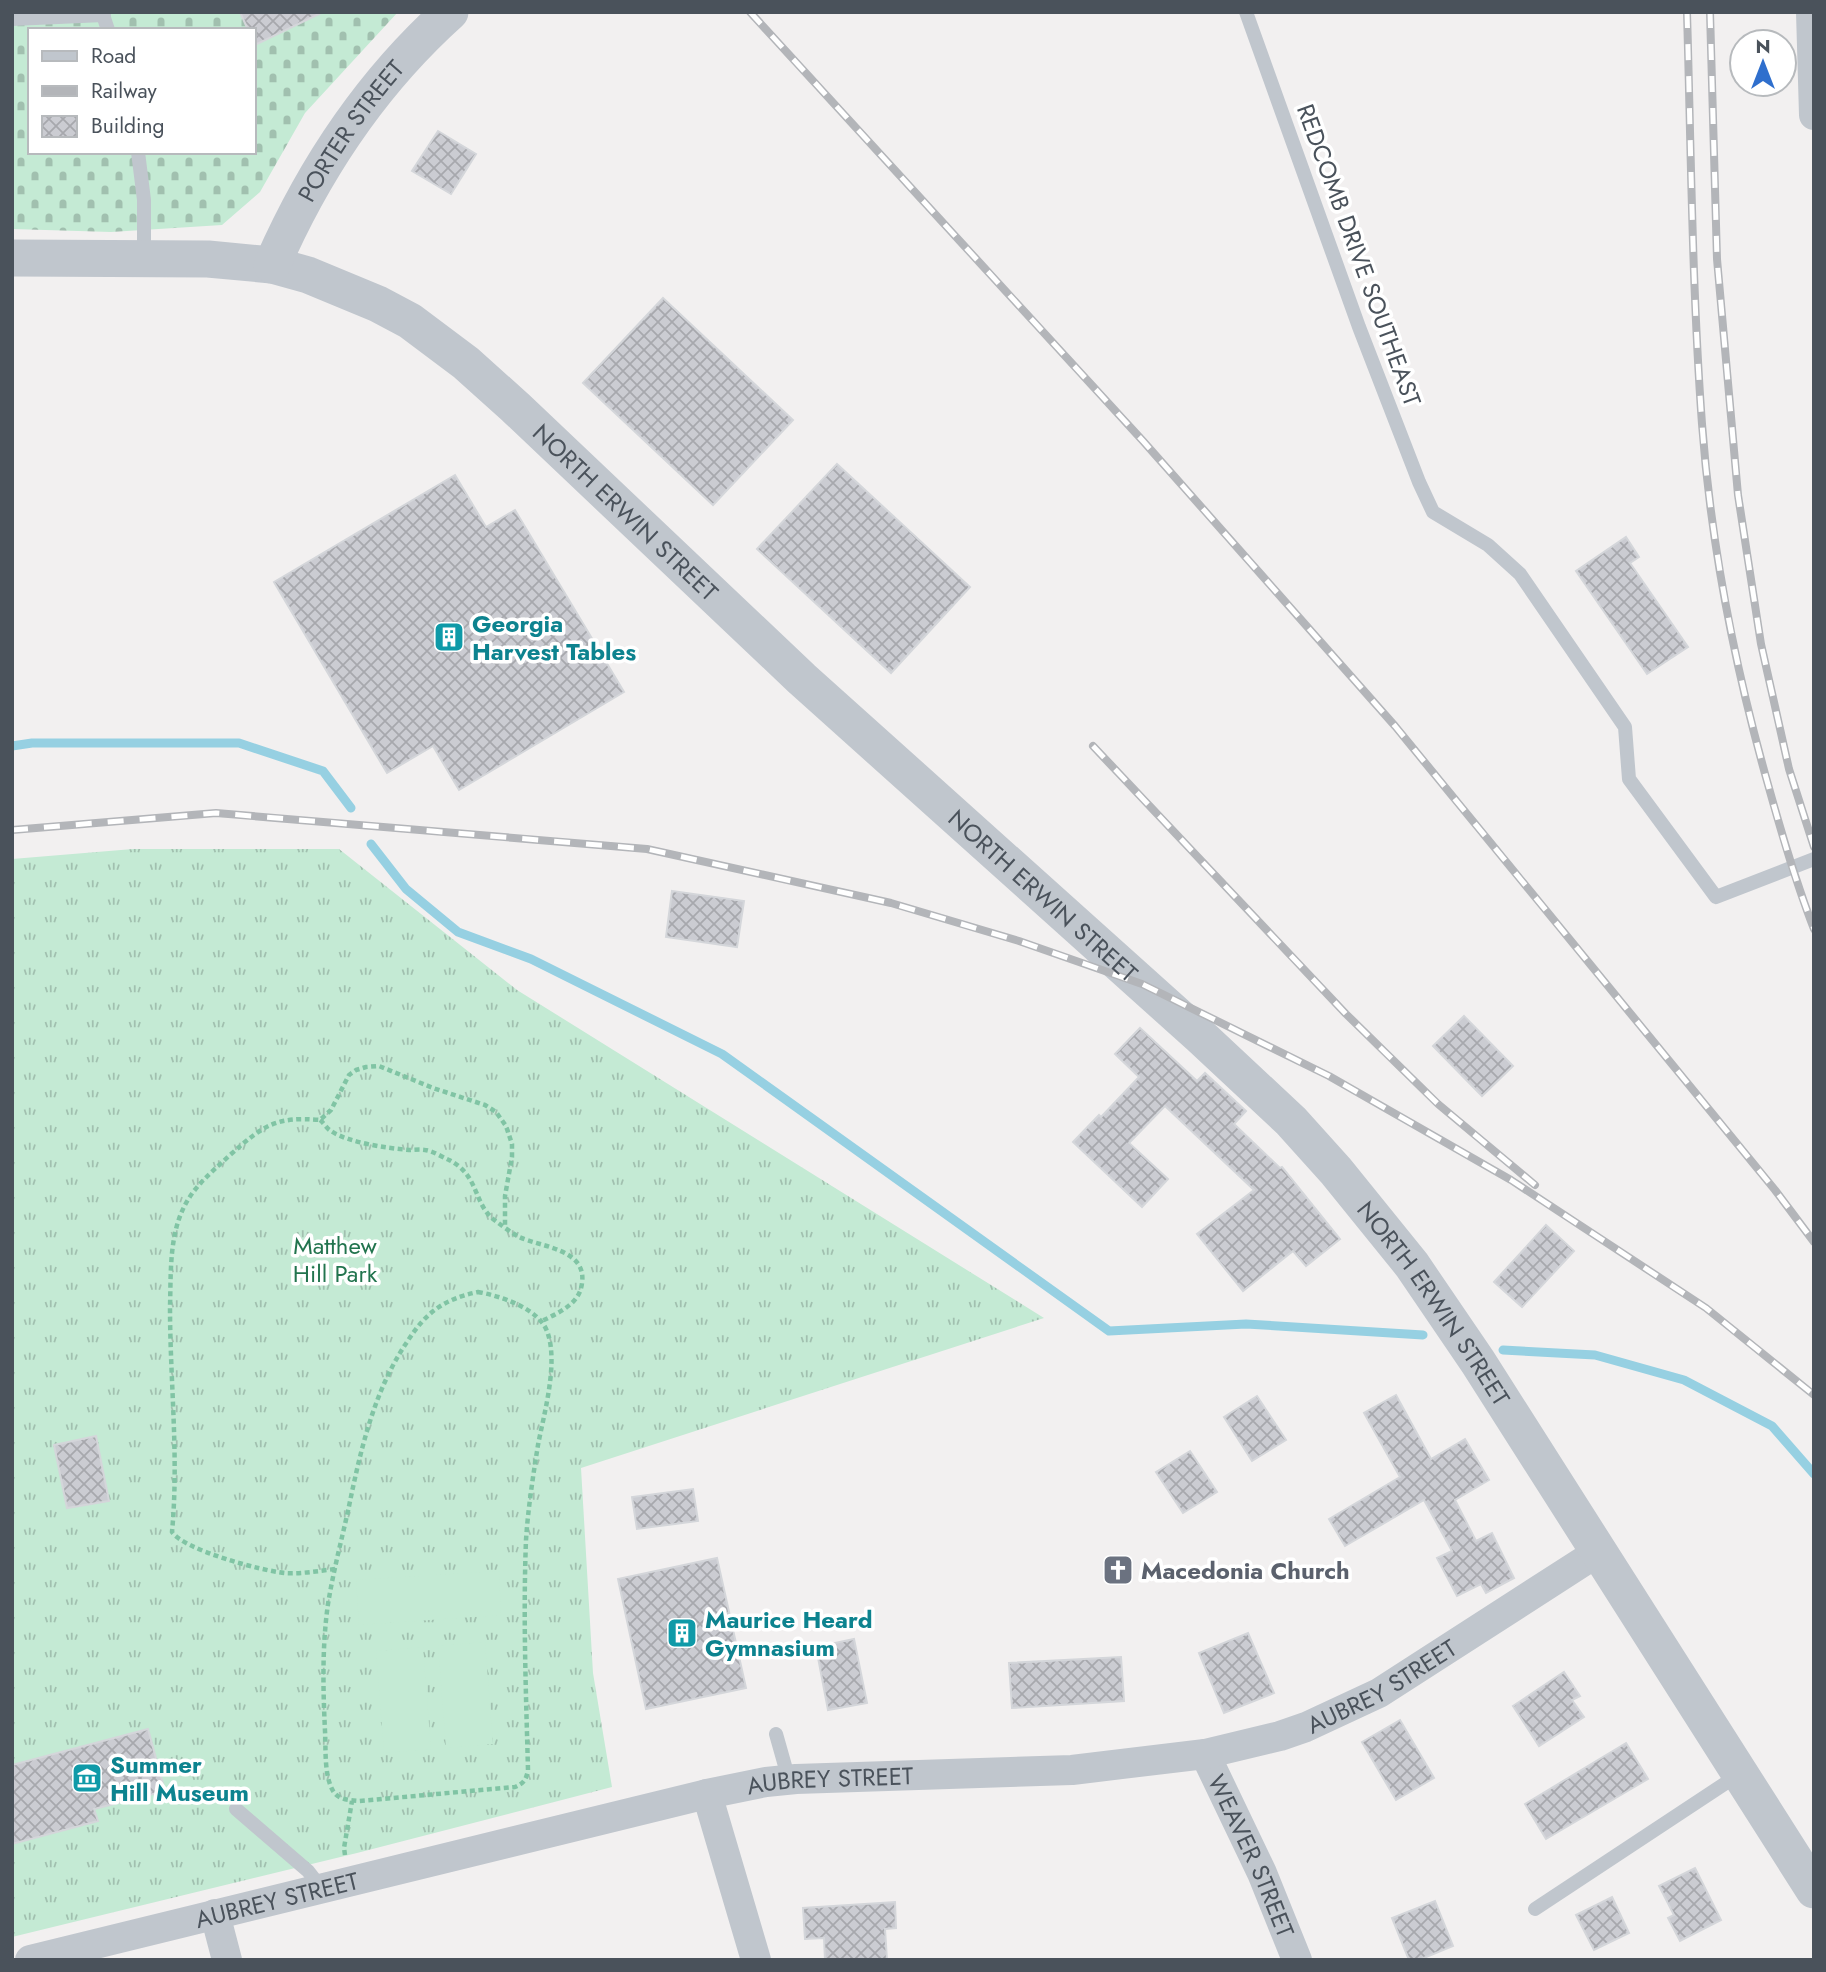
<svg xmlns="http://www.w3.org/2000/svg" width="1826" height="1972" font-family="Jost,sans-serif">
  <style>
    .grass { fill: url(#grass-tufts) }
    .cemetery { fill: url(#cemetery-stones); fill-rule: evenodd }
    .pitch { fill: #c4ead4 }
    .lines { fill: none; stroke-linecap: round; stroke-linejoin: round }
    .stream { stroke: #96d0e2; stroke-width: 9 }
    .building { fill: url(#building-cross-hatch); stroke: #d4d6da; stroke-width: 2 }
    .path { stroke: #80c4a4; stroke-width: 4.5; stroke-dasharray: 5 3.5; stroke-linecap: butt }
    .service { stroke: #c0c6cd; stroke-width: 14 }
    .minor { stroke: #c0c6cd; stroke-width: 30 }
    .tertiary { stroke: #c0c6cd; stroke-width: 37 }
    .rail-casing { stroke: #b3b5b9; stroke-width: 8 }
    .rail { stroke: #fff; stroke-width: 5; stroke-dasharray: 16; stroke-linecap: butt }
    .labels { text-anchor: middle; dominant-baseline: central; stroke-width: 7; stroke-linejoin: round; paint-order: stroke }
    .street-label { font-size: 24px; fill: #4a525b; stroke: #fff }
    .culture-label { font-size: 24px; font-weight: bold; fill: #0d838f; stroke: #fff; text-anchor: start }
    .park-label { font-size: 24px; fill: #22744e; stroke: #fff }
    .worship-label { font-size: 24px; font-weight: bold; fill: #5b616d; stroke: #fff; text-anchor: start }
  </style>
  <defs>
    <pattern id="grass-tufts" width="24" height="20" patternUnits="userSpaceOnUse" patternTransform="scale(1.75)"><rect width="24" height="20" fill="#c4ead4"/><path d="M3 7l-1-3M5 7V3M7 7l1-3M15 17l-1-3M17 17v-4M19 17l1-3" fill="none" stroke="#a1c0af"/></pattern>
    <pattern id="cemetery-stones" width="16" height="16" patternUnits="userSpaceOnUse" patternTransform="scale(1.75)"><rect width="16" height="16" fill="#c4ead4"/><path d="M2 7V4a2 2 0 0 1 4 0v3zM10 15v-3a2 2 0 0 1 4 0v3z" fill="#a1c0af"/></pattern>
    <pattern id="building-cross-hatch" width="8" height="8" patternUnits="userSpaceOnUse" patternTransform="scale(1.75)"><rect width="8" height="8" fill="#cbccd2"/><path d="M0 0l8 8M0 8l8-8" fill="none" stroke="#a7a8ad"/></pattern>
  </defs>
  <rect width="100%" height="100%" fill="#f2f0f0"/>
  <path class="grass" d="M133,849H339L517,990L1044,1318L581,1468L593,1673L612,1787L357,1853L12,1937V859Z"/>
  <path class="cemetery" d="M12,12H398L305,113L260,192L222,225L111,232L12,229ZM30,30H254V152H30Z"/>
  <g class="pitch">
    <path d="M499,1571L501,1615L359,1625L356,1580Z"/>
    <path d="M485,1642L493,1744L446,1748L438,1646Z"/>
    <path d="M423,1647L431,1749L384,1753L376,1651Z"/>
  </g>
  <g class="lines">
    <g class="stream">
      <path d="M12,746L32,743H239L323,771L351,808"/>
      <path d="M371,844L406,889L458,932L531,959L722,1054L1109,1331L1246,1324L1423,1335"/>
      <path d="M1503,1350L1595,1355L1684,1380L1772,1426L1814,1474"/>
    </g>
  </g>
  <g class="building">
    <path d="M240,12H323L255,45L254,30H248Z"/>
    <path d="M438,131L476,154L451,194L412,171Z"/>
    <path d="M663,298L793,420L713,505L583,383Z"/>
    <path d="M837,464L970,587L891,673L757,549Z"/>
    <path d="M455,475L486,527L515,510L624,692L459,790L433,746L387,773L274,582Z"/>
    <path d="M1626,537L1639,557L1630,563L1688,647L1647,674L1576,571Z"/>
    <path d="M672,891L744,901L737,947L666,937Z"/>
    <path d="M1464,1016L1513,1066L1482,1096L1433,1046Z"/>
    <path d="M1140,1028L1197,1081L1205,1073L1246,1111L1234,1124L1280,1168L1282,1167L1340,1239L1306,1266L1293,1251L1243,1291L1197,1234L1254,1190L1165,1106L1129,1143L1168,1179L1142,1207L1073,1142L1099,1115L1101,1117L1139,1077L1115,1054Z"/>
    <path d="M1546,1225L1574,1251L1522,1307L1494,1282Z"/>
    <path d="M1396,1395L1431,1459L1465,1439L1489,1480L1455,1500L1476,1541L1492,1533L1514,1578L1486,1593L1481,1584L1457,1596L1437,1558L1452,1551L1424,1500L1345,1546L1329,1519L1400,1477L1364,1413Z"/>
    <path d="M1257,1396L1286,1440L1252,1461L1224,1417Z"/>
    <path d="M96,1436L109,1501L67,1508L54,1445Z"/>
    <path d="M1190,1451L1217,1492L1183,1513L1156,1472Z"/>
    <path d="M693,1489L698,1521L637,1529L632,1497Z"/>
    <path d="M717,1558L746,1688L646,1709L618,1579Z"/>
    <path d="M1248,1633L1274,1693L1224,1713L1199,1653Z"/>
    <path d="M854,1639L867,1703L828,1710L816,1647Z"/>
    <path d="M1121,1657L1124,1701L1012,1708L1009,1663Z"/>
    <path d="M1564,1672L1580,1696L1572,1700L1584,1717L1539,1746L1513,1706Z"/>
    <path d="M1400,1720L1434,1778L1396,1800L1362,1742Z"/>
    <path d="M148,1729L165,1791L94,1809L98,1821L12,1844V1765Z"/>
    <path d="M1626,1743L1648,1779L1546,1839L1525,1804Z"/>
    <path d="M1695,1868L1721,1920L1680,1941L1668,1918L1674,1915L1659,1886Z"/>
    <path d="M1612,1897L1629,1933L1594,1950L1576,1915Z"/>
    <path d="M1435,1901L1453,1946L1419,1960H1409L1392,1918Z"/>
    <path d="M895,1902L896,1928L885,1929L887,1960H825L824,1938L805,1939L803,1908Z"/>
  </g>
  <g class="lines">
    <g class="path">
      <path d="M320,1120C324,1123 327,1129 331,1131C349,1143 387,1148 409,1150C414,1150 420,1149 425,1150C433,1151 442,1157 449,1160C479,1175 473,1202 493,1219C501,1225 510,1232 519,1237C541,1247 587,1249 582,1283C580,1304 558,1313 542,1321"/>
      <path d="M478,1292C501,1296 541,1309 548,1334C558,1365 544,1414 538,1445C533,1476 528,1509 526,1540C523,1617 526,1694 528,1770C526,1780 524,1783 515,1787L359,1801C348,1800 337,1800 332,1789C324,1773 326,1749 325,1731C323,1689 322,1646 328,1604C333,1573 341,1542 348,1511C360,1453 373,1392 407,1342C426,1312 444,1299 478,1292Z"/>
      <path d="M335,1569C318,1571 302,1574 285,1573C262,1571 184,1550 172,1532C179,1457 170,1382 170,1307C171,1274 169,1237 184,1207C194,1186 213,1171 230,1155C263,1126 275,1116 320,1120L331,1110L349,1075L356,1070L366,1067L379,1066L433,1088L485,1105L496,1112L506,1126L512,1144V1157L505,1196V1227"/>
      <path d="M345,1855L344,1848L352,1801"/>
    </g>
    <g class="service">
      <path d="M102,12L108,30"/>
      <path d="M1246,12L1359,327L1419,482L1433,512L1488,545L1520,574L1625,727L1629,779L1716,897L1814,859"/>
      <path d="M12,19L104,15"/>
      <path d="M138,152L144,200V257"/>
      <path d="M776,1734L789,1780"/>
      <path d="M236,1809L308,1871L322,1889"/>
      <path d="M1535,1909L1738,1775"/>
    </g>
    <g class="minor">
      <path d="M1811,12L1814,115"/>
      <path id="s1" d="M1205,1754L1262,1873L1297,1960"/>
      <path d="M707,1794L756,1960"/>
      <path d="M215,1914L227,1960"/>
      <path id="s2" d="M30,1960L707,1794L766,1782L796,1779L1072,1770L1205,1754L1280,1736L1306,1727L1379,1693L1598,1552"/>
    </g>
    <g class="tertiary">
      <path id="s3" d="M12,258L208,259L272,265L308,275L378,304L410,321L466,363L515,407L802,679L1200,1036L1291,1121L1336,1171L1412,1265L1478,1362L1814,1890"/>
      <path id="s4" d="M272,265C314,169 371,83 450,12"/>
    </g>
    <g class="rail-casing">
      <g id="rail">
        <path d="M750,12L1143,441L1395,726L1775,1190L1814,1242"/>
        <path d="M1687,12C1691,150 1692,287 1702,424C1711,545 1736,672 1769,788C1782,835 1796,883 1814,929"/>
        <path d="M1710,12L1717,259L1738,495L1761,644L1789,769L1814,847"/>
        <path d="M1093,746L1346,1014L1438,1104L1535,1185"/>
        <path d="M12,830L216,813L647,849L891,903L1019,941L1142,984L1329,1076L1511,1180L1706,1308L1814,1395"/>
      </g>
    </g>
    <use href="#rail" class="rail"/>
  </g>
  <defs>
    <g id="building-square" transform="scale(1.575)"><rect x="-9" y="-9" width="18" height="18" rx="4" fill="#0f9aa8" stroke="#fff"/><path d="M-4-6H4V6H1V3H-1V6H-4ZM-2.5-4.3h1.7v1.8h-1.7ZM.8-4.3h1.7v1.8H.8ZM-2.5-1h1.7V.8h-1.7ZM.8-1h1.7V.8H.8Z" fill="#fff"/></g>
    <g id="church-square" transform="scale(1.575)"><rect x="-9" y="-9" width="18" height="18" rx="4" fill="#6b7280" stroke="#fff"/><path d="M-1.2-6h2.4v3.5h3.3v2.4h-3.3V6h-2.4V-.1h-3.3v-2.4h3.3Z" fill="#fff"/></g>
    <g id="museum-square" transform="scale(1.575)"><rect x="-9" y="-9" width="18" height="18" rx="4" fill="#0f9aa8" stroke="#fff"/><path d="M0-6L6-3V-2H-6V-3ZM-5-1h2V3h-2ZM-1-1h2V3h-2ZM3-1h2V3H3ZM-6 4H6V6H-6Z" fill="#fff"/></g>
  </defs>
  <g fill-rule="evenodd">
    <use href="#building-square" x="449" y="637"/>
    <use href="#church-square" x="1118" y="1570"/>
    <use href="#building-square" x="682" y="1633"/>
    <use href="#museum-square" x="87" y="1778"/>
  </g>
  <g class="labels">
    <g class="street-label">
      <text stroke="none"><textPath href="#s4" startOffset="156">PORTER STREET</textPath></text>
      <text transform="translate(1359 255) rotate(70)">REDCOMB DRIVE SOUTHEAST</text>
      <text stroke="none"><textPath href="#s3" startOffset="698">NORTH ERWIN STREET</textPath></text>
      <text stroke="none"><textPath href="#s3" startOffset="1265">NORTH ERWIN STREET</textPath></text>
      <text stroke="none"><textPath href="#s3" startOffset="1832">NORTH ERWIN STREET</textPath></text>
      <text stroke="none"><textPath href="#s2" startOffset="1388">AUBREY STREET</textPath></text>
      <text stroke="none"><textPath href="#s2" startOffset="821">AUBREY STREET</textPath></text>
      <text stroke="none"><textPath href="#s1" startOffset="112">WEAVER STREET</textPath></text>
      <text stroke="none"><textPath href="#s2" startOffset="254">AUBREY STREET</textPath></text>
    </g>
    <g class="culture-label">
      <text x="472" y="623">Georgia<tspan x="472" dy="28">Harvest Tables</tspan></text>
      <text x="705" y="1619">Maurice Heard<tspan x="705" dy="28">Gymnasium</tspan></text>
      <text x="110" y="1764">Summer<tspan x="110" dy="28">Hill Museum</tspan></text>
    </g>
    <g class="park-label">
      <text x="335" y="1245">Matthew<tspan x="335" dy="28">Hill Park</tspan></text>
    </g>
    <g class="worship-label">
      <text x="1141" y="1570">Macedonia Church</text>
    </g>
  </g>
  <rect width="1826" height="1972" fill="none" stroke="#4a525b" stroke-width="28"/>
  <rect x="28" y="28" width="228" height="126" fill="#ffffff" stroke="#b7babd" stroke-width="2"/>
  <rect x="42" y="51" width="35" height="10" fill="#c0c6cd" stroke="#b7babd" stroke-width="2"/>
  <text x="91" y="63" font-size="21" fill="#4a525b">Road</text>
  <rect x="42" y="86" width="35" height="10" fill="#b3b5b9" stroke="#b7babd" stroke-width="2"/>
  <text x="91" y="98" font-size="21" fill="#4a525b">Railway</text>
  <rect x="42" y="116" width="35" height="21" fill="url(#building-cross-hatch)" stroke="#b7babd" stroke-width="2"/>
  <text x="91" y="133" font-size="21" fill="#4a525b">Building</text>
  <g transform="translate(1763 63)"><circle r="33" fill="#ffffff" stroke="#b7babd" stroke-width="2"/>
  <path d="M0-5L12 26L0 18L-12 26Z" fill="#2f6fcd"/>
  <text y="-10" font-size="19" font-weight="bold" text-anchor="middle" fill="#4a525b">N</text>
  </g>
</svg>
